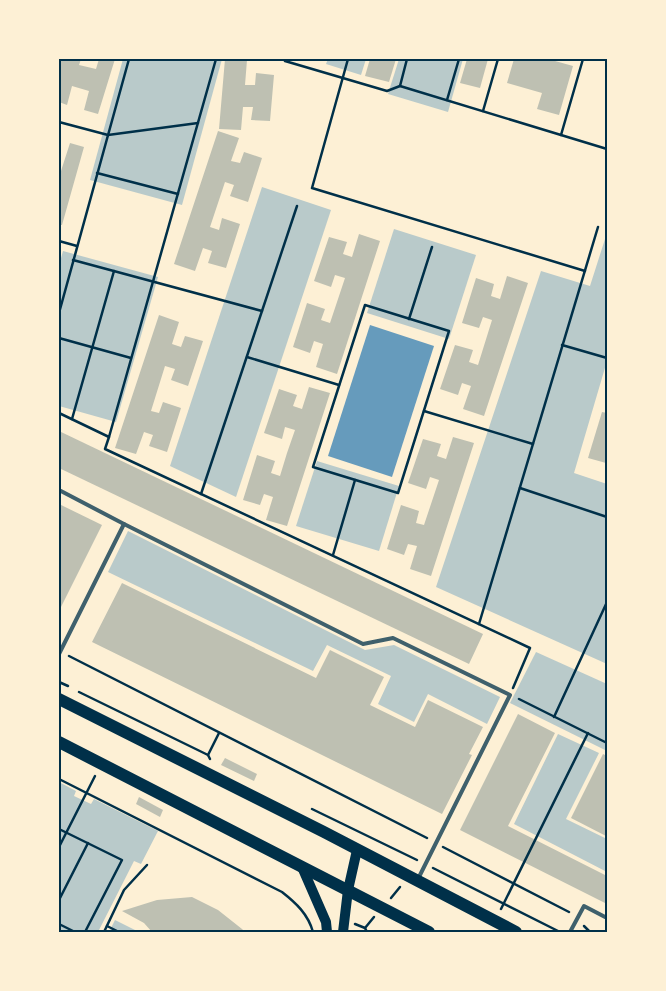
<svg xmlns="http://www.w3.org/2000/svg" width="666" height="991" font-family="'Varela Round',sans-serif">
  <style>
    .green { fill: #b9caca }
    .water { fill: #669bbc }
    .building { fill: #bec0b2 }
    .lines { fill: none; stroke-linecap: round; stroke-linejoin: round }
    .path { stroke: #003049; stroke-width: 2.5 }
    .service { stroke: #3f606c; stroke-width: 4 }
    .secondary { stroke: #003049; stroke-width: 10 }
    .primary { stroke: #003049; stroke-width: 12 }
    .neatline { fill: none; stroke: #003049; stroke-width: 2 }
  </style>
  <rect width="100%" height="100%" fill="#fdf0d5"/>
  <g class="green">
    <path d="M123,59H222L182,205L90,180Z"/>
    <path d="M328,59H366L361,75L326,64Z"/>
    <path d="M399,59H463L448,112L388,94Z"/>
    <path d="M262,187L331,210L236,497L170,466Z"/>
    <path d="M394,229L476,255L449,339L367,313Z"/>
    <path d="M605,239L607,240V361L574,473L607,484V664L436,587L541,271L590,286Z"/>
    <path d="M63,251L158,277L116,422L59,406V265Z"/>
    <path d="M317,461L399,486L379,551L296,526Z"/>
    <path d="M128,531L365,650L394,645L500,697L487,724L428,694L414,722L378,704L391,676L327,645L313,671L108,572Z"/>
    <path d="M536,652L607,684V751L510,703Z"/>
    <path d="M558,734L599,753L566,819L607,839V872L514,824Z"/>
    <path d="M59,782L76,791L74,796L91,804L94,799L158,831L141,864L134,861L98,932H59Z"/>
    <path d="M115,920L139,932H109Z"/>
  </g>
  <path class="water" d="M370,325L434,346L392,477L328,456Z"/>
  <g class="building">
    <path d="M59,59H81L79,65L96,69L99,59H115L98,114L84,110L89,91L72,86L67,105L59,102Z"/>
    <path d="M225,59L247,60L245,85H255L256,73L274,75L270,121L251,120L253,107H243L241,130L219,129Z"/>
    <path d="M370,59H396L389,82L365,76Z"/>
    <path d="M467,59H488L480,88L460,83Z"/>
    <path d="M514,59H548L573,66L559,115L537,109L542,93L507,83Z"/>
    <path d="M218,131L239,138L231,161L240,163L244,152L262,158L248,202L230,196L234,185L225,182L210,227L219,230L222,218L240,224L226,268L208,263L212,251L203,248L195,271L174,264Z"/>
    <path d="M70,143L84,147L62,225H59V171H61Z"/>
    <path d="M359,234L380,241L337,374L316,367L323,344L314,341L310,353L293,347L307,303L325,309L321,320L330,323L345,278L335,275L331,287L314,281L329,237L347,242L343,254L352,257Z"/>
    <path d="M507,276L528,283L484,416L463,409L471,386L462,383L458,395L440,389L455,345L473,350L469,362L478,365L492,320L483,317L479,328L462,323L476,278L494,284L491,296L500,299Z"/>
    <path d="M159,315L179,322L172,344L181,347L185,336L203,341L188,386L171,380L175,369L165,366L151,411L159,413L163,402L181,408L167,452L149,446L153,435L144,432L136,454L115,448Z"/>
    <path d="M309,387L330,393L287,526L266,520L273,497L264,494L260,505L243,500L257,455L275,461L271,473L280,476L287,453L295,430L285,427L282,439L264,433L279,389L297,395L293,406L302,409Z"/>
    <path d="M602,412L607,413V459L606,463L588,458Z"/>
    <path d="M59,431L483,634L469,664L59,468Z"/>
    <path d="M453,437L474,443L431,576L410,569L417,546L408,544L404,555L387,549L401,505L419,511L416,523L424,525L439,480L430,477L426,489L408,483L423,439L441,444L437,456L446,459Z"/>
    <path d="M59,504L102,525L59,611Z"/>
    <path d="M122,583L316,678L330,650L384,677L370,705L415,727L428,700L483,727L469,754L472,755L442,814L92,642Z"/>
    <path d="M518,714L555,733L508,826L607,876V904L460,830Z"/>
    <path d="M603,754L607,756V833L606,836L571,818Z"/>
    <path d="M225,758L257,774L254,781L221,765Z"/>
    <path d="M139,797L163,810L160,817L136,804Z"/>
    <path d="M192,897L218,910L242,929L245,932H152L144,923L122,911L157,900Z"/>
  </g>
  <g class="lines">
    <g class="path">
      <path d="M348,59L312,188L585,271"/>
      <path d="M285,61L387,91L400,86L607,149"/>
      <path d="M400,86L407,59"/>
      <path d="M447,100L459,59"/>
      <path d="M483,111L498,59"/>
      <path d="M59,122L108,135L198,123"/>
      <path d="M561,135L583,59"/>
      <path d="M97,173L178,194"/>
      <path d="M59,241L77,246"/>
      <path d="M73,260L262,311"/>
      <path d="M365,305L449,331L398,493L313,467Z"/>
      <path d="M59,313L129,59"/>
      <path d="M409,319L432,247"/>
      <path d="M59,338L131,358"/>
      <path d="M562,345L607,358"/>
      <path d="M247,357L339,385"/>
      <path d="M424,411L533,444"/>
      <path d="M59,413L109,437L216,59"/>
      <path d="M72,419L114,271"/>
      <path d="M109,437L105,449L530,648L513,688"/>
      <path d="M520,488L607,517"/>
      <path d="M201,494L297,206"/>
      <path d="M333,555L355,480"/>
      <path d="M479,624L598,227"/>
      <path d="M69,656L427,838"/>
      <path d="M59,682L68,686"/>
      <path d="M79,692L208,755L210,759"/>
      <path d="M519,699L607,743"/>
      <path d="M554,717L607,602"/>
      <path d="M208,755L219,733"/>
      <path d="M59,779L282,892C296,903 308,914 313,932"/>
      <path d="M312,809L417,860"/>
      <path d="M59,829L122,860L85,932"/>
      <path d="M59,847L95,776"/>
      <path d="M443,847L569,912"/>
      <path d="M433,868L560,932"/>
      <path d="M391,898L400,887"/>
      <path d="M59,900L88,843"/>
      <path d="M501,909L588,733"/>
      <path d="M59,924L75,932"/>
      <path d="M355,924L365,928L367,932"/>
      <path d="M107,926L119,932"/>
      <path d="M584,926L590,932"/>
      <path d="M365,928L374,917"/>
      <path d="M104,932L124,890L147,865"/>
    </g>
    <g class="service">
      <path d="M59,490L124,524"/>
      <path d="M59,654L124,524L363,644L393,638L510,695L418,879"/>
      <path d="M570,932L584,906L607,918"/>
    </g>
    <g class="secondary">
      <path d="M302,867L326,922L327,932"/>
      <path d="M343,932L348,890L357,850"/>
    </g>
    <g class="primary">
      <path d="M59,699L324,832L516,932"/>
      <path d="M59,742L429,932"/>
    </g>
  </g>
  <rect width="666" height="991" fill="none" stroke="#fdf0d5" stroke-width="120"/>
  <rect x="60" y="60" width="546" height="871" class="neatline"/>
</svg>
